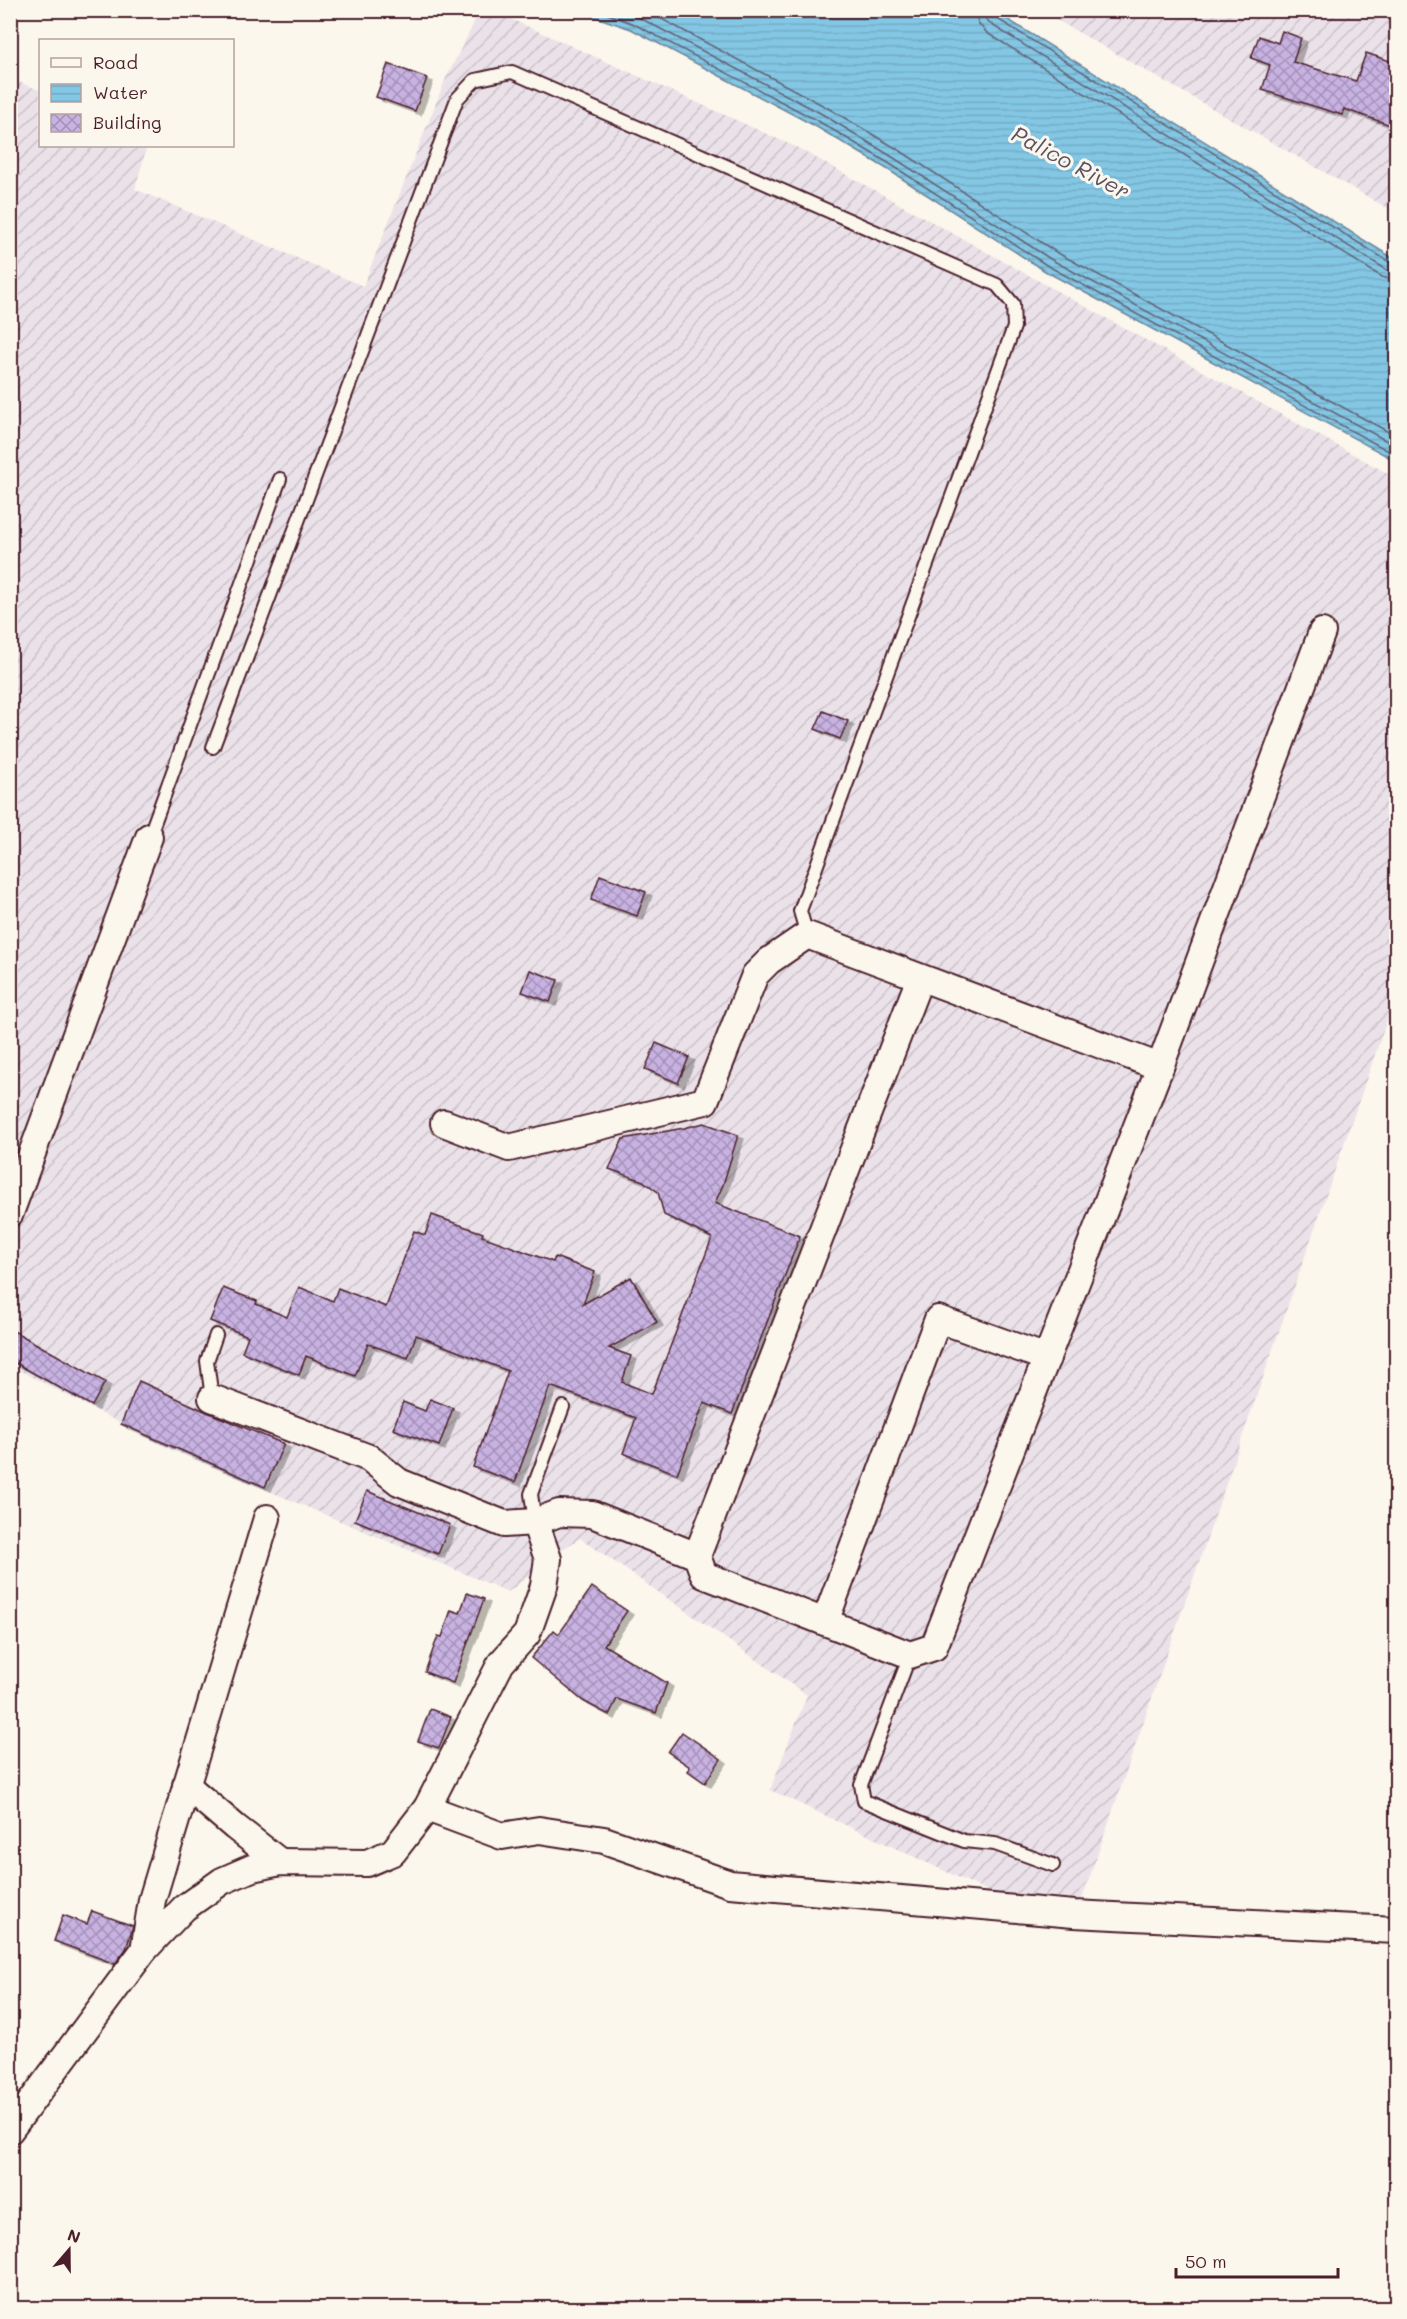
<svg xmlns="http://www.w3.org/2000/svg" width="1407" height="2319" font-family="Mali,sans-serif">
  <style>
    .industrial { fill: url(#industrial-furrows) }
    .water { fill: url(#water-rules); stroke: #6c849a; stroke-width: 1.5 }
    .lines { fill: none; stroke-linecap: round; stroke-linejoin: round }
    .shore { stroke: #616275; stroke-width: 1.5 }
    .building { fill: url(#building-cross-hatch); stroke: #4a1f2b; stroke-width: 1.5; filter: url(#shadow) }
    .service-casing { stroke: #4a1f2b; stroke-width: 16 }
    .minor-casing { stroke: #4a1f2b; stroke-width: 30 }
    .service { stroke: #fbf7ec; stroke-width: 12 }
    .minor { stroke: #fbf7ec; stroke-width: 26 }
    .labels { text-anchor: middle; dominant-baseline: central; stroke-width: 6; stroke-linejoin: round; paint-order: stroke }
    .water-label { font-size: 22px; font-style: italic; fill: #5b5162; stroke: #fbf7ec }
  </style>
  <defs>
    <pattern id="industrial-furrows" width="10" height="10" patternUnits="userSpaceOnUse" patternTransform="scale(1.5)"><rect width="10" height="10" fill="#ebe2e9"/><path d="M-1 1l2-2M0 10L10 0M9 11l2-2" fill="none" stroke="#cbc1c8"/></pattern>
    <pattern id="water-rules" width="6" height="5" patternUnits="userSpaceOnUse" patternTransform="scale(1.5)"><rect width="6" height="5" fill="#83c7e4"/><path d="M0 2.5h6" fill="none" stroke="#73aac4"/></pattern>
    <pattern id="building-cross-hatch" width="8" height="8" patternUnits="userSpaceOnUse" patternTransform="scale(1.5)"><rect width="8" height="8" fill="#c7b2e2"/><path d="M0 0l8 8M0 8l8-8" fill="none" stroke="#a490b7"/></pattern>
    <filter id="shadow"><feDropShadow dx="6" dy="4" stdDeviation="0" flood-color="#0004"/></filter>
  </defs>
  <rect width="100%" height="100%" fill="#fbf7ec"/>
  <filter id="ink" filterUnits="userSpaceOnUse"><feTurbulence type="fractalNoise" baseFrequency=".0167" numOctaves="2"/><feDisplacementMap in="SourceGraphic" scale="12" xChannelSelector="R" yChannelSelector="G"/><feConvolveMatrix kernelMatrix="1 2 1 2 8 2 1 2 1" color-interpolation-filters="sRGB"/></filter>
  <g filter="url(#ink)">
    <g class="industrial">
      <path d="M480,11H493L798,148L1396,478V994L1081,1902L992,1893L770,1790L807,1695L580,1538L563,1549L508,1592L174,1451L11,1366L10,79L40,90V146H147L135,189L363,286L446,78Z"/>
      <path d="M1041,11H1396V213Z"/>
    </g>
    <path class="water" d="M578,11H994L1396,260V461L1045,271L887,169L815,126L631,29Z"/>
    <g class="lines">
      <g class="shore">
        <path d="M597,10L634,24L818,121L890,164L1048,266L1396,455"/>
        <path d="M619,10L638,17L822,114L894,158L1052,260L1396,446"/>
        <path d="M645,10L826,107L899,150L1056,252L1396,436"/>
        <path d="M975,10L978,23L987,33L1382,277L1396,281"/>
        <path d="M984,10L986,19L992,25L1387,270L1396,272"/>
        <path d="M992,10L996,18L1391,263L1396,264"/>
      </g>
    </g>
    <g class="building">
      <path d="M1282,31L1301,38L1293,62L1356,81L1366,53L1396,63V127L1344,109L1342,115L1262,90L1270,65L1251,58L1259,36L1278,43Z"/>
      <path d="M388,64L427,78L415,111L376,97Z"/>
      <path d="M823,711L848,721L840,739L815,729Z"/>
      <path d="M600,875L646,892L637,916L591,900Z"/>
      <path d="M530,970L558,980L550,1002L522,992Z"/>
      <path d="M656,1043L689,1057L678,1083L645,1069Z"/>
      <path d="M704,1123L738,1135L723,1185L715,1203L800,1236L732,1414L704,1403L677,1474L623,1453L636,1418L550,1386L515,1482L473,1467L508,1371L416,1335L408,1358L368,1344L355,1376L306,1356L299,1375L242,1352L248,1336L210,1321L223,1288L257,1301L256,1304L287,1317L299,1287L333,1301L338,1288L386,1307L414,1231L425,1235L432,1215L483,1233L482,1236L553,1262L555,1257L595,1272L583,1304L631,1277L657,1322L609,1348L631,1356L622,1382L652,1394L712,1238L664,1215L658,1192L643,1181L609,1169L623,1139L684,1128Z"/>
      <path d="M10,1329L105,1382L92,1406L10,1360Z"/>
      <path d="M139,1381L207,1412L284,1444L265,1487L121,1424Z"/>
      <path d="M430,1399L453,1408L439,1446L393,1429L403,1402L425,1411Z"/>
      <path d="M367,1491L450,1525L438,1554L355,1520Z"/>
      <path d="M592,1587L627,1611L604,1645L667,1683L656,1713L617,1699L609,1715L583,1701L531,1658L554,1630L559,1634Z"/>
      <path d="M467,1593L484,1599L453,1683L425,1672L438,1636L442,1637L451,1610L460,1613Z"/>
      <path d="M430,1709L451,1717L439,1748L418,1741Z"/>
      <path d="M682,1732L721,1759L705,1783L688,1771L690,1767L668,1752Z"/>
      <path d="M92,1911L133,1926L126,1949L115,1964L54,1941L63,1915L87,1924Z"/>
    </g>
    <g class="lines">
      <g class="service-casing">
        <g id="service">
          <path d="M213,747L457,99L475,80L512,72L997,285L1013,304L1014,327L800,911L807,935"/>
          <path d="M149,837L280,479"/>
          <path d="M212,1398L207,1361L216,1335"/>
          <path d="M535,1522L531,1494L563,1407"/>
          <path d="M910,1655L861,1785L864,1801L964,1841L995,1844L1053,1865"/>
        </g>
      </g>
      <g class="minor-casing">
        <g id="minor">
          <path d="M444,1123L509,1148L705,1101L755,975L769,961L807,935L1160,1067"/>
          <path d="M10,1213L149,837"/>
          <path d="M212,1398L369,1458L399,1482L504,1524L535,1522L559,1513L592,1514L697,1556L704,1575L910,1655L934,1647L1160,1067L1322,632"/>
          <path d="M697,1556L920,978"/>
          <path d="M825,1622L938,1319L1047,1358"/>
          <path d="M186,1785L235,1827L280,1862"/>
          <path d="M427,1808L502,1836L539,1830L604,1840L730,1884L1074,1914L1396,1930"/>
          <path d="M144,1950L152,1900L267,1518"/>
          <path d="M10,2130L144,1950L184,1908L222,1881L252,1868L280,1862L367,1863L393,1852L427,1808L501,1663L527,1634L544,1586L548,1559L535,1522"/>
        </g>
      </g>
      <use href="#service" class="service"/>
      <use href="#minor" class="minor"/>
    </g>
  </g>
  <g class="labels">
    <g class="water-label">
      <text transform="translate(1071 162) rotate(28)">Palico River</text>
    </g>
  </g>
  <rect width="1407" height="2319" fill="none" stroke="#fbf7ec" stroke-width="36"/>
  <rect x="18" y="18" width="1371" height="2283" fill="none" stroke="#4a1f2b" stroke-width="2" filter="url(#ink)"/>
  <rect x="39" y="39" width="195" height="108" fill="#fbf7ec" stroke="#b4a19f" stroke-width="1.5"/>
  <rect x="51" y="58" width="30" height="9" fill="#fbf7ec" stroke="#b4a19f" stroke-width="1.5"/>
  <text x="93" y="69" font-size="18" fill="#4a1f2b">Road</text>
  <rect x="51" y="84" width="30" height="18" fill="url(#water-rules)" stroke="#b4a19f" stroke-width="1.5"/>
  <text x="93" y="99" font-size="18" fill="#4a1f2b">Water</text>
  <rect x="51" y="114" width="30" height="18" fill="url(#building-cross-hatch)" stroke="#b4a19f" stroke-width="1.5"/>
  <text x="93" y="129" font-size="18" fill="#4a1f2b">Building</text>
  <g transform="translate(69 2250) rotate(20)" stroke="#fbf7ec" stroke-width="4.5" paint-order="stroke">
  <path d="M0-4.5L10 22L0 15L-10 22Z" fill="#4a1f2b"/>
  <text y="-9" font-size="16" font-weight="bold" text-anchor="middle" fill="#4a1f2b">N</text>
  </g>
  <path d="M1176 2268v9h162v-9" fill="none" stroke="#4a1f2b" stroke-width="3"/>
  <text x="1185" y="2268" font-size="18" fill="#4a1f2b" stroke="#fbf7ec" stroke-width="4.5" paint-order="stroke">50 m</text>
</svg>
